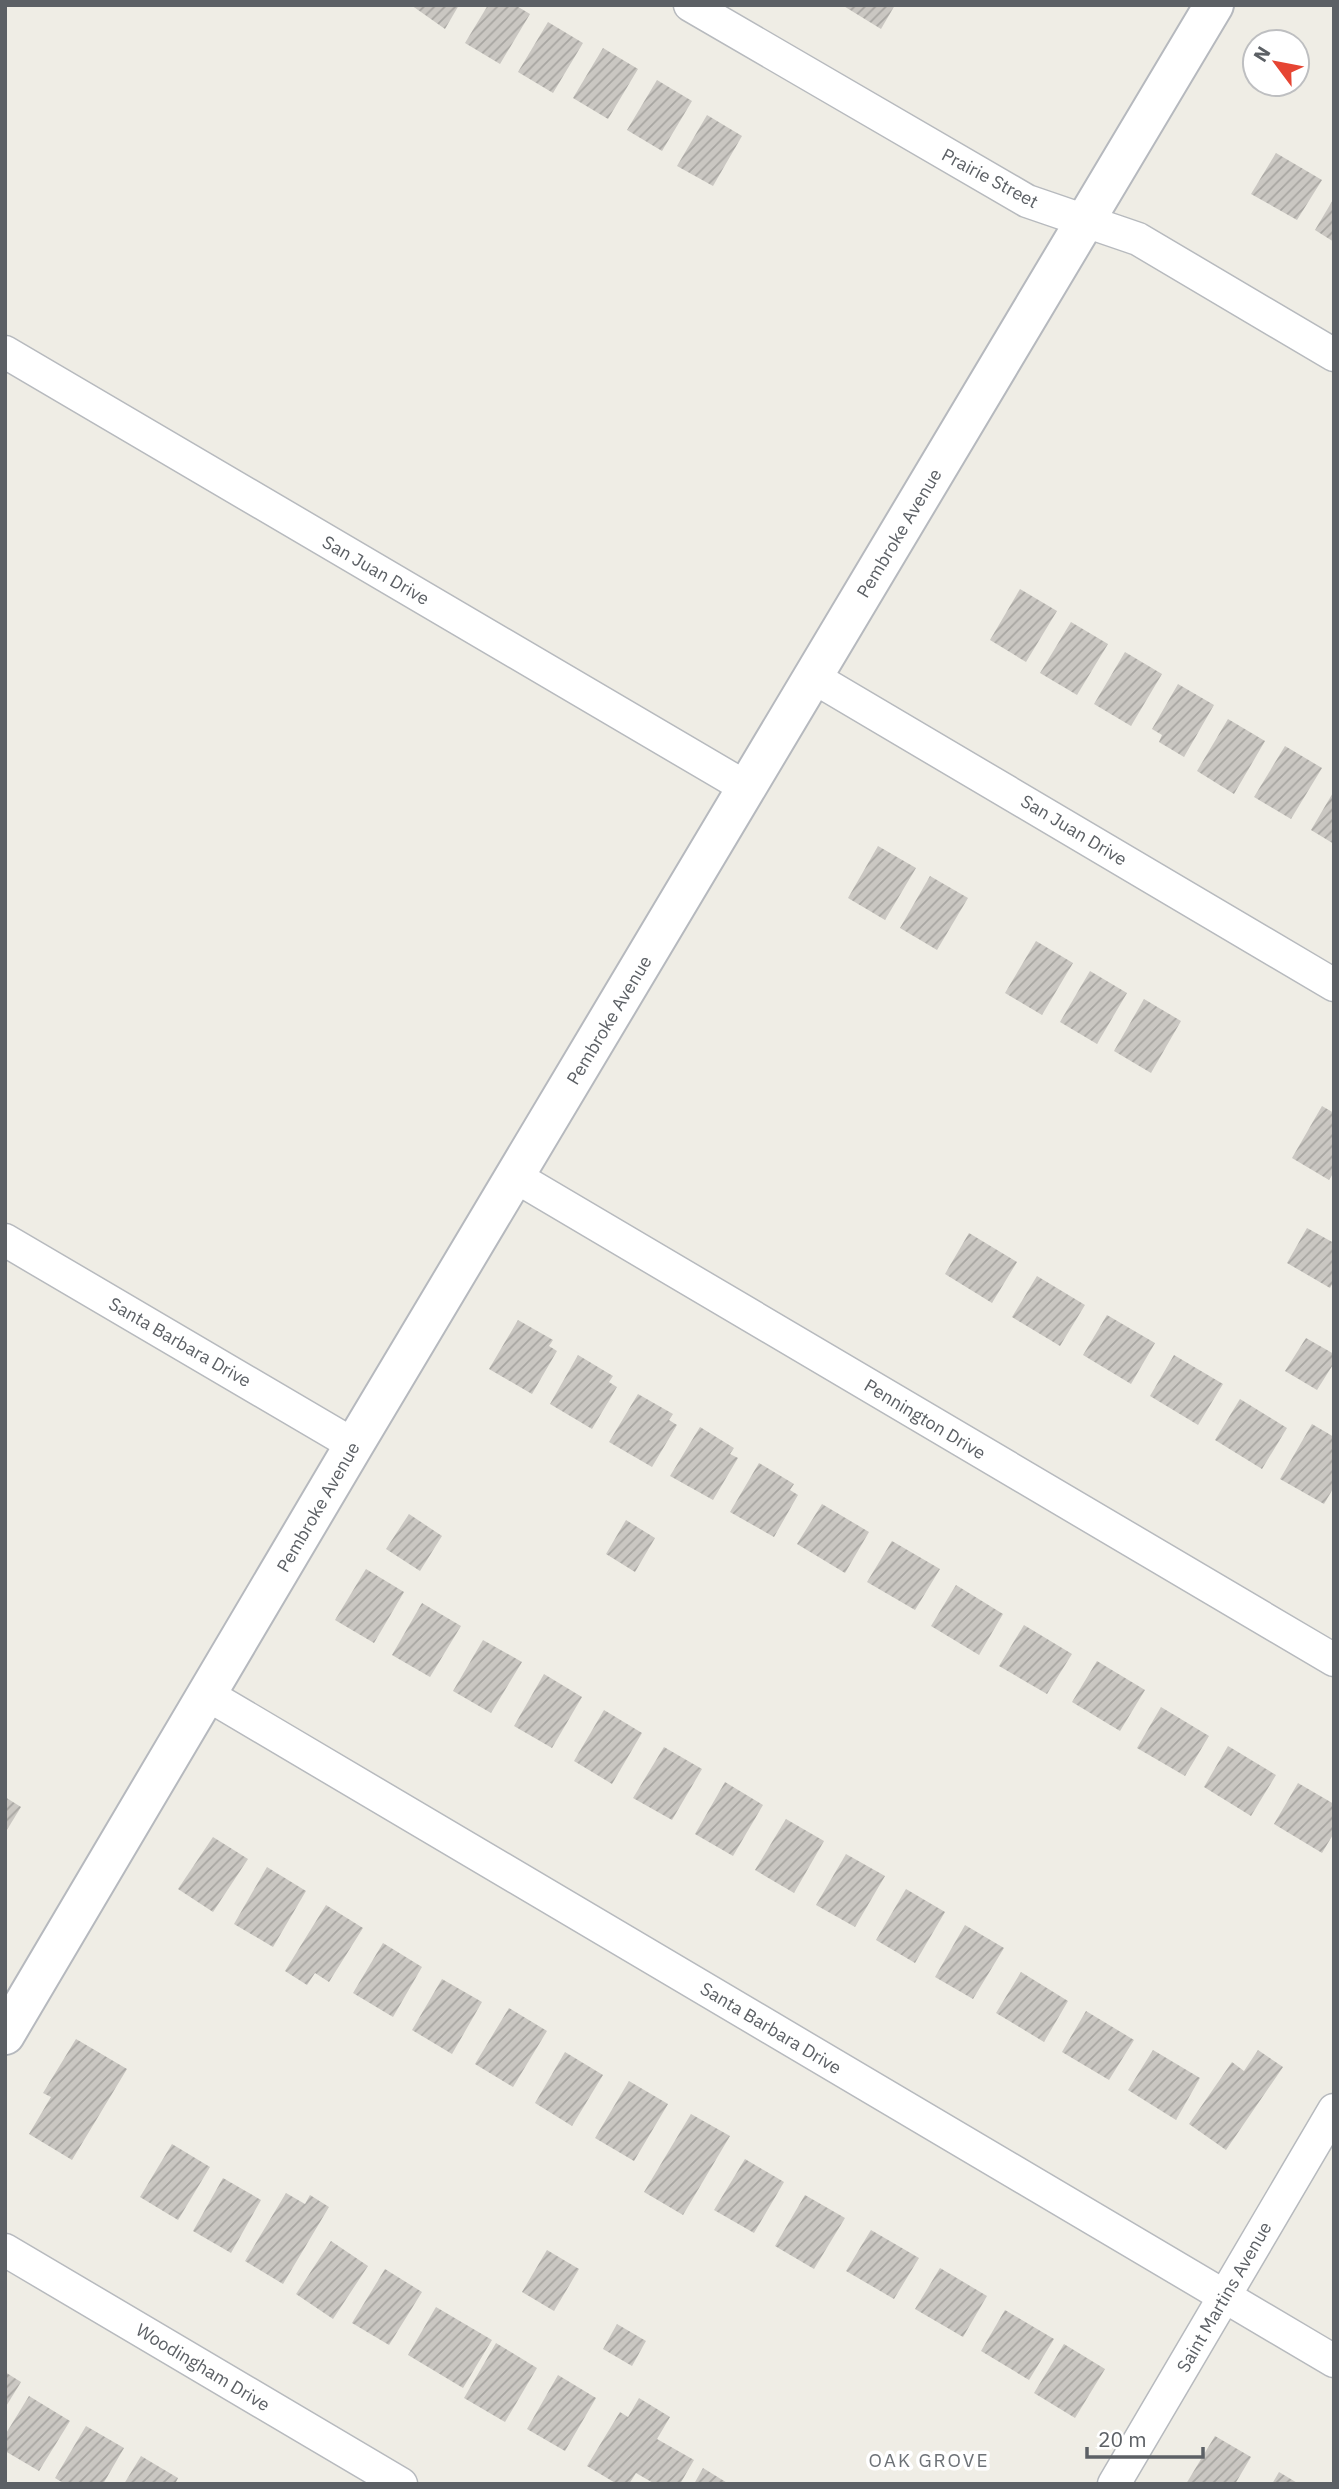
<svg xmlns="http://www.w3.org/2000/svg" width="1339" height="2489" font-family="'IBM Plex Sans',sans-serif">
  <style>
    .building { fill: url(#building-hatch) }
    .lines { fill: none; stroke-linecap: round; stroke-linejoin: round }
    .street-casing { stroke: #b7babe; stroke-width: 35 }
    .secondary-casing { stroke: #b6b9be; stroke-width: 42 }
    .street { stroke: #fff; stroke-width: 32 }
    .secondary { stroke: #fff; stroke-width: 38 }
    .labels { text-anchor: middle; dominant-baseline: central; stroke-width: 7; stroke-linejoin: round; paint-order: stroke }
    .street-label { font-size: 18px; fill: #5c6065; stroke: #fff }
    .neighbourhood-label { font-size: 19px; letter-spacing: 2px; fill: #6d7277; stroke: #fff }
  </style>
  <defs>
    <pattern id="building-hatch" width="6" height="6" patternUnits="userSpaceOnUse" patternTransform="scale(1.75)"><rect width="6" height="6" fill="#cac7c2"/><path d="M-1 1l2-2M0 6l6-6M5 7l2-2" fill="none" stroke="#a7a5a1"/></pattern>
  </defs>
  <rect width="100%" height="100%" fill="#efede5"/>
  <g class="building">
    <path d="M411,5H459L445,29Z"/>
    <path d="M488,5H515L530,14L500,64L465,43Z"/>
    <path d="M842,5H895L881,29Z"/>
    <path d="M548,22L583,43L553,93L518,72Z"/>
    <path d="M603,48L638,69L608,119L573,98Z"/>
    <path d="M657,80L692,101L662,151L627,130Z"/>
    <path d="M707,115L742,136L713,186L677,166Z"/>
    <path d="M1276,153L1322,180L1297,220L1251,194Z"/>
    <path d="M1334,198V242L1315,230Z"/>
    <path d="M1020,589L1057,611L1026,662L990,640Z"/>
    <path d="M1071,622L1108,644L1077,695L1040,673Z"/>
    <path d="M1125,652L1162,674L1131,726L1094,704Z"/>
    <path d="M1178,684L1214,705L1184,757L1159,742L1162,735L1152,729Z"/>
    <path d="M1228,719L1265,741L1234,794L1197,771Z"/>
    <path d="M1285,746L1322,768L1291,819L1254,797Z"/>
    <path d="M1334,791V844L1311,830Z"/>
    <path d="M878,846L916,868L885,920L848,898Z"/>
    <path d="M930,876L968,898L937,950L900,928Z"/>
    <path d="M1036,941L1073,963L1042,1015L1005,993Z"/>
    <path d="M1090,971L1127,993L1097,1044L1060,1022Z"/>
    <path d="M1144,999L1181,1021L1151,1073L1114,1051Z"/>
    <path d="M1322,1106L1334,1113V1172L1329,1180L1292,1158Z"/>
    <path d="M1307,1228L1334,1243V1281L1330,1288L1287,1263Z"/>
    <path d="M969,1233L1017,1262L992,1303L945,1274Z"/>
    <path d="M1037,1276L1085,1305L1060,1346L1012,1317Z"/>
    <path d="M1107,1315L1155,1343L1131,1384L1083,1355Z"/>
    <path d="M518,1320L553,1340L549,1346L557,1351L532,1394L489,1369Z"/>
    <path d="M1306,1338L1334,1354V1363L1317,1390L1285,1371Z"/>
    <path d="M578,1355L613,1376L609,1382L617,1387L592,1429L550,1404Z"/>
    <path d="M1174,1355L1223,1384L1198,1425L1150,1396Z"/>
    <path d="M638,1394L673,1414L669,1420L677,1425L652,1467L609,1442Z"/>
    <path d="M1240,1399L1287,1428L1262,1469L1215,1440Z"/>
    <path d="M1312,1424L1334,1437V1487L1324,1504L1280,1479Z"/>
    <path d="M700,1427L734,1448L730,1454L738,1458L713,1500L670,1476Z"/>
    <path d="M759,1463L794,1484L790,1490L798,1495L774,1537L730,1512Z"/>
    <path d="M822,1504L869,1532L845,1573L797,1544Z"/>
    <path d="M409,1514L442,1536L420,1571L386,1549Z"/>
    <path d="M626,1520L655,1538L635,1572L606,1554Z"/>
    <path d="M892,1541L940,1569L915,1610L867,1582Z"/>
    <path d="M366,1569L404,1592L374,1643L335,1620Z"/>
    <path d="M956,1585L1003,1614L979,1655L931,1626Z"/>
    <path d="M422,1603L461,1626L430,1677L392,1655Z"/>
    <path d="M1024,1625L1072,1654L1047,1694L999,1666Z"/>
    <path d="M483,1640L522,1662L491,1713L453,1691Z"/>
    <path d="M1097,1661L1145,1690L1120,1731L1072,1702Z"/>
    <path d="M544,1674L582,1697L552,1748L514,1726Z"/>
    <path d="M1161,1707L1209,1736L1185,1776L1137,1748Z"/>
    <path d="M604,1710L642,1733L612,1784L574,1761Z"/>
    <path d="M1228,1746L1276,1775L1251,1816L1204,1787Z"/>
    <path d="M664,1747L702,1769L672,1820L633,1798Z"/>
    <path d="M725,1782L763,1805L733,1856L695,1834Z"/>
    <path d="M1298,1783L1334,1804V1833L1322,1853L1274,1824Z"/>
    <path d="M5,1797L21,1807L5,1833Z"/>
    <path d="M786,1819L824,1841L794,1893L755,1870Z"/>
    <path d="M213,1837L248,1859L213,1912L178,1889Z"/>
    <path d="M846,1854L885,1876L855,1927L816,1905Z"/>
    <path d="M267,1867L306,1891L273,1947L234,1924Z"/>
    <path d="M906,1889L945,1912L915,1963L876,1940Z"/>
    <path d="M326,1905L363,1928L329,1982L315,1973L307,1985L285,1971Z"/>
    <path d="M965,1925L1004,1948L973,1999L935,1977Z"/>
    <path d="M383,1943L422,1967L393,2017L353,1993Z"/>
    <path d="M1021,1972L1068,2001L1044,2042L996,2013Z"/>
    <path d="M442,1979L482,2002L452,2054L412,2030Z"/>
    <path d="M509,2008L547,2031L513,2087L475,2064Z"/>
    <path d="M1086,2011L1134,2040L1109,2080L1062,2052Z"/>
    <path d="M76,2039L127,2069L72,2160L29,2134L51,2097L43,2093Z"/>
    <path d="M1153,2050L1200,2078L1176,2120L1128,2090Z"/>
    <path d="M1258,2050L1283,2067L1226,2150L1189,2124L1232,2062L1244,2071Z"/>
    <path d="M565,2052L603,2075L572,2126L535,2103Z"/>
    <path d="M629,2081L668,2104L634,2161L595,2138Z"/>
    <path d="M691,2114L730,2136L683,2215L644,2192Z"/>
    <path d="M172,2144L210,2167L178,2220L140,2197Z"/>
    <path d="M745,2159L784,2182L754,2233L714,2210Z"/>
    <path d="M223,2178L261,2200L231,2253L193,2231Z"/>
    <path d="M286,2193L305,2204L310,2195L329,2207L283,2284L245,2261Z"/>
    <path d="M805,2195L845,2218L814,2269L775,2246Z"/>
    <path d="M871,2230L919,2258L894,2299L846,2271Z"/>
    <path d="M331,2241L368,2266L333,2319L296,2294Z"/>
    <path d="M547,2250L579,2269L554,2311L522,2292Z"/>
    <path d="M940,2268L987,2296L963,2337L915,2309Z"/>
    <path d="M385,2269L422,2292L389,2345L352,2323Z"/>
    <path d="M436,2307L492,2340L463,2388L408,2355Z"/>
    <path d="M1005,2310L1054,2339L1029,2380L981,2351Z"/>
    <path d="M617,2324L646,2341L632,2366L603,2349Z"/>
    <path d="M496,2343L537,2368L505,2422L464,2398Z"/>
    <path d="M1064,2344L1105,2369L1075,2418L1034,2393Z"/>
    <path d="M5,2372L21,2382L5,2408Z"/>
    <path d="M558,2375L596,2398L565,2451L527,2429Z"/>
    <path d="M29,2396L70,2421L39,2471L5,2451V2435Z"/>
    <path d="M639,2398L670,2417L657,2439L694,2460L680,2484H655L636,2473L629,2484H617L587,2466L620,2412L628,2417Z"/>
    <path d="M86,2426L124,2448L103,2484H65L55,2478Z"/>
    <path d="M1215,2436L1251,2457L1235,2484H1186Z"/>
    <path d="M141,2456L178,2478L175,2484H124Z"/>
    <path d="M703,2468L729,2484H694Z"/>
    <path d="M1279,2472L1299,2484H1272Z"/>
  </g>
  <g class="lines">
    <g class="street-casing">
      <g id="street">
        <path d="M690,5L1027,201L1138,239L1334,355"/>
        <path d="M5,352L747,788"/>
        <path d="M813,677L1334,985"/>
        <path d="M516,1177L1334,1660"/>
        <path d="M5,1240L354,1445"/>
        <path d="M208,1695L1334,2361"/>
        <path d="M5,2250L401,2484"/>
        <path d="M1114,2484L1334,2110"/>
      </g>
    </g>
    <g class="secondary-casing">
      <path id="secondary" d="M5,2035L354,1445L1214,5"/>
    </g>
    <use href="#street" class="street"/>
    <use href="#secondary" class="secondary"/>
  </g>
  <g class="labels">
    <g class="street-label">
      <text transform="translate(990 178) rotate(28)">Prairie Street</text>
      <text transform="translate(899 533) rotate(-59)">Pembroke Avenue</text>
      <text transform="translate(376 570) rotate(30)">San Juan Drive</text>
      <text transform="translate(1074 830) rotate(31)">San Juan Drive</text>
      <text transform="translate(609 1020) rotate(-59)">Pembroke Avenue</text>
      <text transform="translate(180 1342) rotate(30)">Santa Barbara Drive</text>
      <text transform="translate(925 1419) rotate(31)">Pennington Drive</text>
      <text transform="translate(318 1507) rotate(-60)">Pembroke Avenue</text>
      <text transform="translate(771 2028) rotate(31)">Santa Barbara Drive</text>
      <text transform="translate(1224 2297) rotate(-60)">Saint Martins Avenue</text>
      <text transform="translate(203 2367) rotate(31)">Woodingham Drive</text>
    </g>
    <g class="neighbourhood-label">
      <text x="929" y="2460">OAK GROVE</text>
    </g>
  </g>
  <rect width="1339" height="2489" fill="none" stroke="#5c6065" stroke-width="14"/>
  <g transform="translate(1276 63) rotate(302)"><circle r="33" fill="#ffffff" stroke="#bebfc1" stroke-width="2"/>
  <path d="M0-5L12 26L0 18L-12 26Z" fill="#e64533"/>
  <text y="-10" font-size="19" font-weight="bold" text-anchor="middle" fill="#5c6065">N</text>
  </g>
  <path d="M1087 2447v10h116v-10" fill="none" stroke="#5c6065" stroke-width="3.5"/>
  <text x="1098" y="2447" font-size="21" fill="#5c6065" stroke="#ffffff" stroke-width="5" paint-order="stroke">20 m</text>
</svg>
